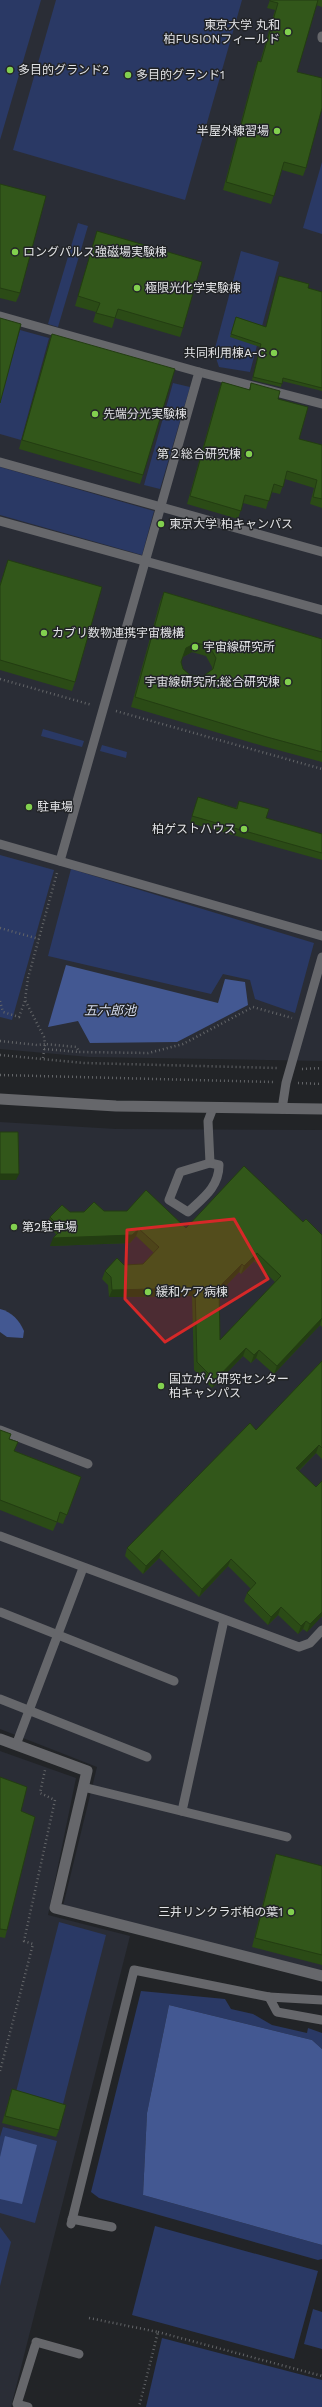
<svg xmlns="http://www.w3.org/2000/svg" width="322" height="2407" font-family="'Work Sans','Noto Sans JP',sans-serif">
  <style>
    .built { fill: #2a2d36 }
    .green { fill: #2a3965 }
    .water { fill: #435892 }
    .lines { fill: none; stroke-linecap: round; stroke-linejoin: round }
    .path { stroke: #646669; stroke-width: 2.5; stroke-dasharray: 1 3; stroke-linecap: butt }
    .service { stroke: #66676b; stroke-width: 9 }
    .minor { stroke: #66676b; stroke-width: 11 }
    .tertiary { stroke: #66676b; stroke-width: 11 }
    .wall { fill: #2b4b16; fill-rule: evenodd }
    .shaded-wall { fill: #233d12 }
    .building { fill: #32571a; stroke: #233d12; fill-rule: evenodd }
    .marked { fill: #d62828; fill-opacity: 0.2; stroke: #d62828; stroke-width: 3; stroke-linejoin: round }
    .poi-dot { fill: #82d04f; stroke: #222427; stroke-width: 1.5 }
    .labels { text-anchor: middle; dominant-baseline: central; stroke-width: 3; stroke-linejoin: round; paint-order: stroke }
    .poi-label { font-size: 12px; fill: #e2e3e6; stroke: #222427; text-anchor: start }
    .water-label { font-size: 13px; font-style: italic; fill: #d5dcee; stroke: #222427 }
  </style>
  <rect width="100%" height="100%" fill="#222427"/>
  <g class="built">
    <path d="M0,0H322V1061L89,1057L0,1049Z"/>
    <path d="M0,1122L116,1129L322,1130V1972L63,1906L97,1767L0,1729Z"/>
    <path d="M0,1751L76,1778L48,1915L130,1936L11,2407H0Z"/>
  </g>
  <g class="green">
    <path d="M0,0H41L0,140Z"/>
    <path d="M56,0H242L185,200L13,150Z"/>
    <path d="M322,162V234L303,228Z"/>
    <path d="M78,223L88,226L58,327L48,324Z"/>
    <path d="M241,251L279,262L250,372L219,367L214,352Z"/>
    <path d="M20,330L49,338L21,440L0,434V400Z"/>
    <path d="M173,383L190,387L160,489L144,485Z"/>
    <path d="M0,467L154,511L142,555L0,515Z"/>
    <path d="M43,729L84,741L82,747L41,736Z"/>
    <path d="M102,745L127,752L126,758L100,751Z"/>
    <path d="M0,855L54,870L12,1020L0,1017Z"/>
    <path d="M71,869L314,943L295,1013L255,999L250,980L223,974L211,994L48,956Z"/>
    <path d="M59,1922L106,1935L62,2108L15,2096Z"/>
    <path d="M141,1991L225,1999L231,2009L253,2014L272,2025L307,2033L308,2028L322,2033V2049L312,2040L169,2005L147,2113L143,2195L322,2245V2259L318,2260L99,2198L91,2192Z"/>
    <path d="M3,2127L57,2141L35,2223L0,2213V2137Z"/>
    <path d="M155,2226L318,2271L294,2359L132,2315Z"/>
    <path d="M0,2227L11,2242L0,2286Z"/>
    <path d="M313,2309L322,2312V2349L304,2344Z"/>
    <path d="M162,2338L322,2380V2407H146Z"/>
  </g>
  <g class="water">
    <path d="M66,965L218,1003L225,979L245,982L248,1005L177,1042L90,1043L78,1021L48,1027Z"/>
    <path d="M0,1309C12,1312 19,1320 24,1331L23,1338L7,1337L0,1332Z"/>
    <path d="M169,2005L312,2040L322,2049V2245L143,2195L147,2113Z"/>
    <path d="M5,2136L37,2145L22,2204L0,2199V2157Z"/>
  </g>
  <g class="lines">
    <g class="path">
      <path d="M0,679L92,705"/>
      <path d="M116,711L322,769"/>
      <path d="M0,928L39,939"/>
      <path d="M0,1001L3,1012L19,1017L25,1001"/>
      <path d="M0,1041L37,1045L45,1044L44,1037L25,1000L28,978L57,873"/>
      <path d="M44,1049L79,1052"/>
      <path d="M0,1055L84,1063L277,1068"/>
      <path d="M43,1058L45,1044L77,1047L79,1052L148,1053L183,1044L253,1007L292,1018"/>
      <path d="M302,1069L322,1068"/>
      <path d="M0,1075L273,1082"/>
      <path d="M298,1083L322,1084"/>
      <path d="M0,2071L33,1944L24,1941L55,1800L40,1793L45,1770"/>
      <path d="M89,2318L158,2332L139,2407"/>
      <path d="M158,2332L322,2376"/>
    </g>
    <g class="service">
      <path d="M322,36V38"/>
      <path d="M0,316L199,372L322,404"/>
      <path d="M0,462L322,552"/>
      <path d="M0,521L322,610"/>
      <path d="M0,844L322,936"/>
      <path d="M60,861L199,372"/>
      <path d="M282,1109L286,1083L322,957"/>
      <path d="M210,1163L219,1165C219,1187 203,1198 188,1212L169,1200L180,1172Z"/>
      <path d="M210,1163L208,1121L213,1108"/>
      <path d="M0,1430L88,1464"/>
      <path d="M0,1536L299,1647L310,1643L322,1630"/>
      <path d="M0,1612L174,1681"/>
      <path d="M0,1699L147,1757"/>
      <path d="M16,1745L83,1568"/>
      <path d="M83,1787L287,1837"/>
      <path d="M182,1811L224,1620"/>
      <path d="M322,2000L269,1997L277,2012L322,2020"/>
      <path d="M72,2219L112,2227"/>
      <path d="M71,2224L134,1970L269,1997"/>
      <path d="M36,2342L79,2354"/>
      <path d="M28,2407L17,2404L35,2346"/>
    </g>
    <path class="minor" d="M0,1739L87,1771L55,1908L322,1976"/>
    <path class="tertiary" d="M0,1099L116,1106L322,1109"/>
  </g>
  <g class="wall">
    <path d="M270,0H322V7L316,5L297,72L306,168L303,176L282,170L271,204L223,190L255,69L258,61L260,62L275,10L267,8Z"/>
    <path d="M0,184L20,293L16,302L0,298Z"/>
    <path d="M97,231L183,328L180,337L115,318L112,328L93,322L96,312L75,306L94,241Z"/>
    <path d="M308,288L322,292V391L282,381L281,387L252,380L260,347L230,337L236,317L266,327Z"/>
    <path d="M52,334L143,475L140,484L19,449L49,343Z"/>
    <path d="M222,382L249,390L251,383L278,399L299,439L322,445V508L310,504L314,488L285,479L280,494L271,492L266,509L243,503L238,519L187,504L219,390Z"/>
    <path d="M8,560L75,682L72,691L0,670V584Z"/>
    <path d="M164,592L322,639V762L263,746L131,707L160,602ZM192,652L206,656L212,667V670L202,677L190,675L183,669L181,662L183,657Z"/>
    <path d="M198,797L236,808L239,801L266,818L322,834V860L190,823Z"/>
    <path d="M104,1211L186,1228L303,1222L322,1235V1327L320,1325L274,1374L256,1358L251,1363L243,1356L212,1388L194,1370L192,1296L109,1297L108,1285L102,1279L105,1271L124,1265L143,1264L154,1253L136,1236L130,1243L50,1246L56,1234L47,1225L50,1217L70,1212ZM254,1261L275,1282L220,1340V1292L239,1272L241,1274Z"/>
    <path d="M322,1361V1459L316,1453L299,1471L322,1616L307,1632L303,1629L298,1634L278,1615L268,1625L244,1601L247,1593L251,1589L228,1566L199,1597L159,1558L143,1574L125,1556L127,1548L256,1430Z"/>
    <path d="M0,1430L9,1439L15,1451L81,1477L63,1524L57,1522L53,1531L0,1510Z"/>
    <path d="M0,1777L21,1811L7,1930L5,1938L0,1937Z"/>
    <path d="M276,1854L322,1866V1965L252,1947L273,1863Z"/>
    <path d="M12,2089L59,2130L56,2137L2,2123Z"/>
  </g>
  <g class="shaded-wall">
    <path d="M196,643L192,652L183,657L186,648Z"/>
    <path d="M0,1174H19L16,1180H0Z"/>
    <path d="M139,1229L136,1236L130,1243L50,1246L53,1238Z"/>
    <path d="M257,1253L254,1261L241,1274L244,1266Z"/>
    <path d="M242,1264L239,1272L217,1295L219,1287Z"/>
    <path d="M195,1288L192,1296L109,1297L112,1290Z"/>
    <path d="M322,1318L320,1325L274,1374L277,1366Z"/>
    <path d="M246,1348L243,1356L212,1388L215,1380Z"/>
    <path d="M259,1350L256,1358L251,1363L254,1355Z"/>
    <path d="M319,1445L316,1453L293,1476L296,1468Z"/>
    <path d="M162,1550L159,1558L143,1574L146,1566Z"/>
    <path d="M231,1559L228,1566L199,1597L202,1589Z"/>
    <path d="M281,1607L278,1615L268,1625L271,1617Z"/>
    <path d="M322,1612V1616L307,1632L310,1624Z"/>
    <path d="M306,1621L303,1629L298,1634L301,1626Z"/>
  </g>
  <g class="building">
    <path d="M270,0H318L297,72L322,78V108L306,168L284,162L274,196L226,182L258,61L261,62L278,3L270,1Z"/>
    <path d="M0,184L46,196L20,293L0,288Z"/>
    <path d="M97,231L202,262L183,328L118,309L115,318L96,313L100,303L78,296Z"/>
    <path d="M279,276L309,284L308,288L322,292V388L283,378L282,384L253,377L261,344L231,334L236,317L266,327Z"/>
    <path d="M0,318L21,324L0,403Z"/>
    <path d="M52,334L175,369L143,475L22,440Z"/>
    <path d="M222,382L250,390L251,383L280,391L278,399L308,407L299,439L322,445V499L313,497L317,480L287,471L283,487L274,484L269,501L245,495L241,511L190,496Z"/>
    <path d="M8,560L102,587L75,682L0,660V586Z"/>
    <path d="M164,592L322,639V752L267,737L135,697ZM196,643L209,646L216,658L213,669L202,677L190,675L183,669L181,662L186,648Z"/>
    <path d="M198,797L237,809L239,801L269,809L266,818L322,834V853L192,816Z"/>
    <path d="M0,1132H18L19,1174H0Z"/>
    <path d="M244,1166L303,1222L306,1219L322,1235V1318L277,1366L259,1350L254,1355L246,1348L215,1380L197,1362L195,1288L112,1290L111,1277L105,1271L117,1258L124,1265L143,1264L159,1247L139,1229L132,1235L53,1238L62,1229L50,1217L62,1205L70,1212H84L94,1202L104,1211H127L146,1190L186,1228ZM257,1253L281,1276L220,1340L219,1287L242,1264L244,1266Z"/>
    <path d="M322,1361V1448L319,1445L296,1468L316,1487L322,1481V1612L310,1624L306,1621L301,1626L281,1607L271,1617L247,1593L256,1583L231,1559L202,1589L162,1550L146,1566L127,1548L250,1423L256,1430Z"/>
    <path d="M0,1430L11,1434L9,1439L18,1442L14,1451L81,1477L67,1515L60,1512L57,1522L0,1500Z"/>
    <path d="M0,1777L27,1787L21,1811L35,1817L7,1930L0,1929Z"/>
    <path d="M276,1854L322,1866V1955L255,1938Z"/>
    <path d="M12,2089L66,2105L59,2130L5,2116Z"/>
  </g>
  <path class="marked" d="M234,1219L268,1279L165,1342L125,1299L127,1230Z"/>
  <g class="poi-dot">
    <circle cx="288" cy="32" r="4"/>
    <circle cx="10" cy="70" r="4"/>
    <circle cx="128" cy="75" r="4"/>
    <circle cx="277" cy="131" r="4"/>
    <circle cx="15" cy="252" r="4"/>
    <circle cx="137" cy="288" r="4"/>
    <circle cx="274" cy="353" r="4"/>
    <circle cx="95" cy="414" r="4"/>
    <circle cx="249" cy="454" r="4"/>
    <circle cx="161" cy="524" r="4"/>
    <circle cx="44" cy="633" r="4"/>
    <circle cx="195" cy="647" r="4"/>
    <circle cx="288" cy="682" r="4"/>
    <circle cx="29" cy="807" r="4"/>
    <circle cx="244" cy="829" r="4"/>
    <circle cx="14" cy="1227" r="4"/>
    <circle cx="148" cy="1292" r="4"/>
    <circle cx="161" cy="1386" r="4"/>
    <circle cx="291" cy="1912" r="4"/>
  </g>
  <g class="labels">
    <g class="poi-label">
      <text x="280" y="25" text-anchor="end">東京大学 丸和<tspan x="280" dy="14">柏FUSIONフィールド</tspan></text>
      <text x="18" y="70">多目的グランド2</text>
      <text x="136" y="75">多目的グランド1</text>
      <text x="269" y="131" text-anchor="end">半屋外練習場</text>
      <text x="23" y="252">ロングパルス強磁場実験棟</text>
      <text x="145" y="288">極限光化学実験棟</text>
      <text x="266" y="353" text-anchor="end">共同利用棟A-C</text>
      <text x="103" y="414">先端分光実験棟</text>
      <text x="241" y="454" text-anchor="end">第２総合研究棟</text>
      <text x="169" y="524">東京大学 柏キャンパス</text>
      <text x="52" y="633">カブリ数物連携宇宙機構</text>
      <text x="203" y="647">宇宙線研究所</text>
      <text x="280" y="682" text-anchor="end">宇宙線研究所;総合研究棟</text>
      <text x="37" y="807">駐車場</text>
      <text x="236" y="829" text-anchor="end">柏ゲストハウス</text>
      <text x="22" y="1227">第2駐車場</text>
      <text x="156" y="1292">緩和ケア病棟</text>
      <text x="169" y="1379">国立がん研究センター<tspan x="169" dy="14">柏キャンパス</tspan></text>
      <text x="283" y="1912" text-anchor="end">三井リンクラボ柏の葉1</text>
    </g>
    <g class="water-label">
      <text x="110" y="1010">五六郎池</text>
    </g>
  </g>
</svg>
